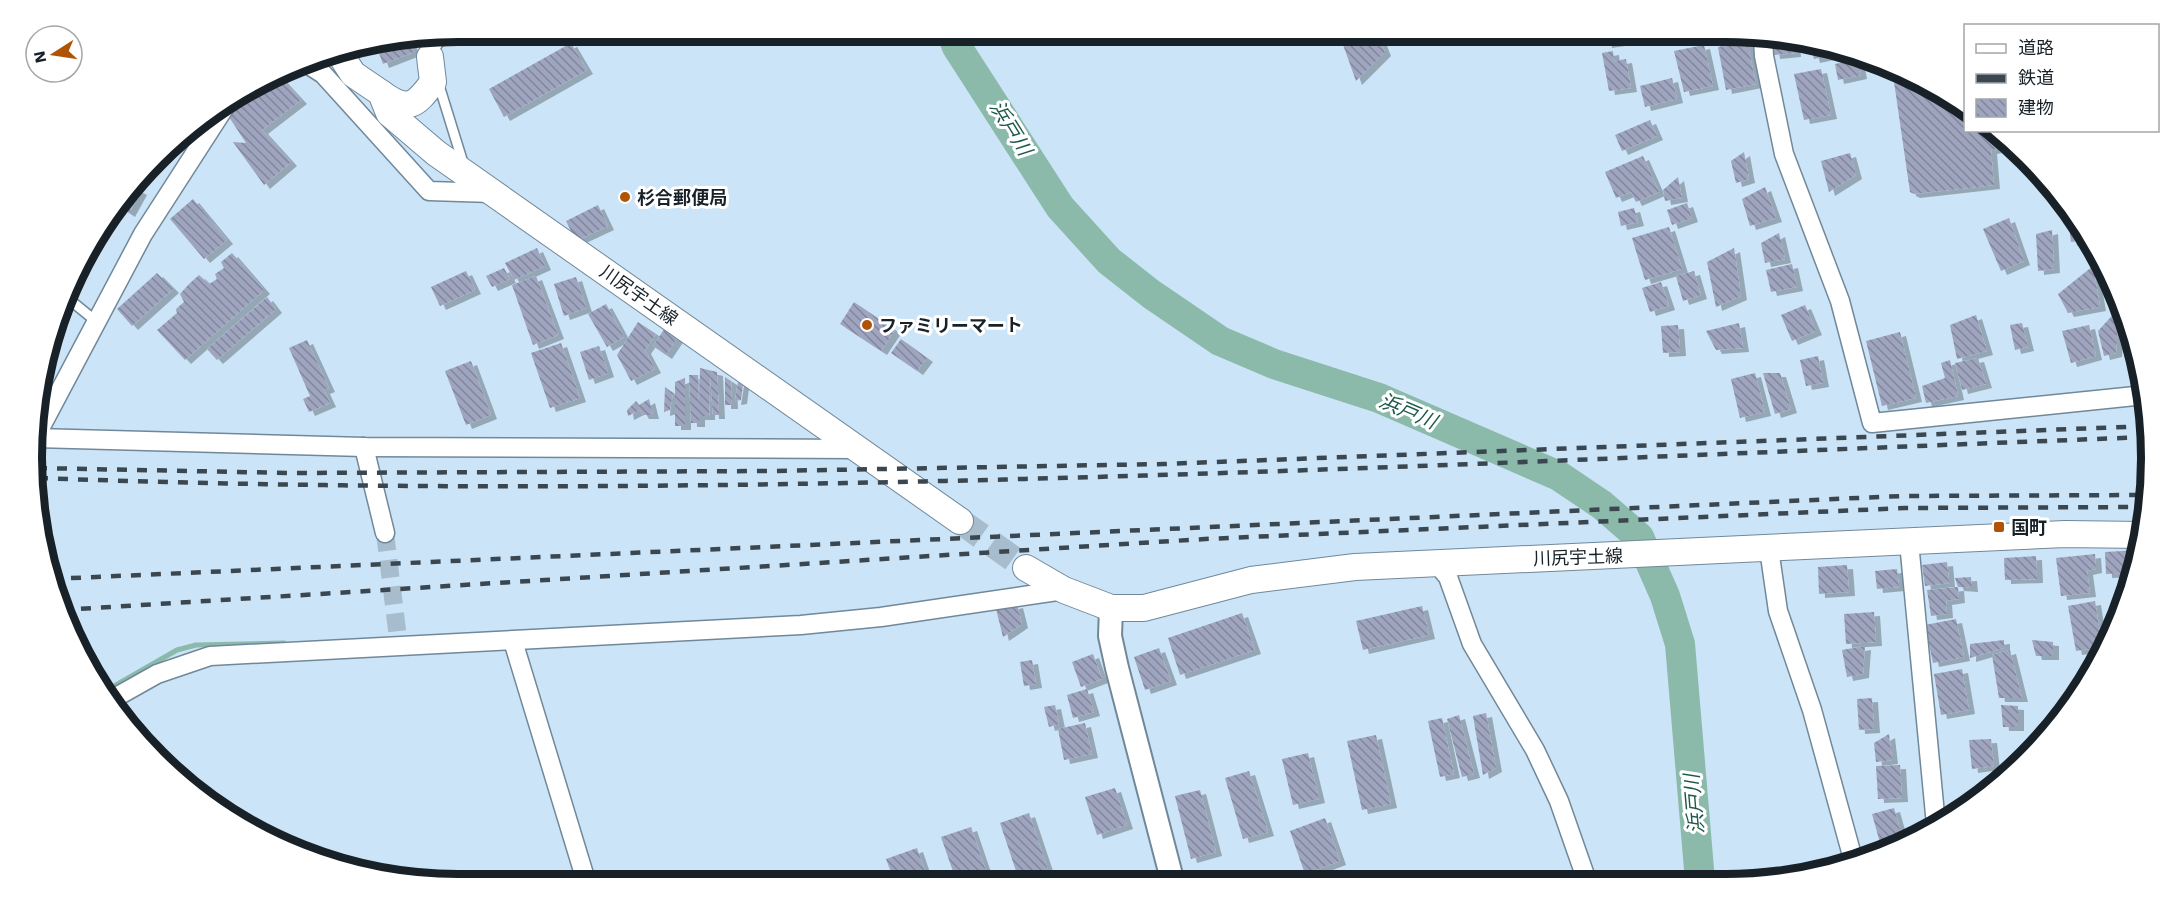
<svg xmlns="http://www.w3.org/2000/svg" width="2183" height="916" font-family="'Work Sans','Noto Sans JP',sans-serif">
  <style>
    .lines { fill: none; stroke-linecap: round; stroke-linejoin: round }
    .stream { stroke: #8bbaaa; stroke-width: 5 }
    .river { stroke: #8bbaaa; stroke-width: 30 }
    .building { fill: url(#building-back-hatch); filter: url(#shadow) }
    .minor-tunnel { stroke: #a7bdce; stroke-width: 18; stroke-dasharray: 18 9; stroke-linecap: butt }
    .secondary-tunnel { stroke: #a7bdce; stroke-width: 26; stroke-dasharray: 26 13; stroke-linecap: butt }
    .service-casing { stroke: #718899; stroke-width: 12 }
    .minor-casing { stroke: #718899; stroke-width: 21 }
    .tertiary-casing { stroke: #718899; stroke-width: 26 }
    .secondary-casing { stroke: #718899; stroke-width: 28 }
    .service { stroke: #fff; stroke-width: 9 }
    .minor { stroke: #fff; stroke-width: 18 }
    .tertiary { stroke: #fff; stroke-width: 22 }
    .secondary { stroke: #fff; stroke-width: 26 }
    .rail { stroke: #3b4750; stroke-width: 4.5; stroke-dasharray: 10 10; stroke-linecap: butt }
    .poi-dot { fill: #b15304; stroke: #fff; stroke-width: 2 }
    .labels { text-anchor: middle; dominant-baseline: central; stroke-width: 6; stroke-linejoin: round; paint-order: stroke }
    .poi-label { font-size: 18px; font-weight: bold; fill: #182128; stroke: #fff; text-anchor: start }
    .street-label { font-size: 18px; fill: #182128; stroke: #fff }
    .water-label { font-size: 20px; font-style: italic; fill: #1d5a49; stroke: #fff }
    .rim { fill: none; stroke: #182128; stroke-width: 8 }
  </style>
  <defs>
    <pattern id="building-back-hatch" width="6" height="6" patternUnits="userSpaceOnUse" patternTransform="scale(1.5)"><rect width="6" height="6" fill="#9fa5bf"/><path d="M-1 5l2 2M0 0l6 6M5-1l2 2" fill="none" stroke="#81869b"/></pattern>
    <filter id="shadow"><feDropShadow dx="6" dy="4" stdDeviation="0" flood-color="#0004"/></filter>
  </defs>
  <rect width="100%" height="100%" fill="#cbe4f7"/>
  <g class="lines">
    <path class="stream" d="M102,693L177,650L196,645L284,643"/>
    <path class="river" d="M951,32L957,47L1060,207L1109,261L1151,294L1220,341L1274,364L1379,398L1559,476L1602,505L1639,537L1665,596L1680,644L1700,881"/>
  </g>
  <g class="building">
    <path d="M1361,32H1377L1385,52L1356,81L1341,39Z"/>
    <path d="M1604,32H1638L1639,39L1606,44Z"/>
    <path d="M1772,39L1794,43L1795,53L1774,55Z"/>
    <path d="M409,40L414,52L383,64L376,45Z"/>
    <path d="M1747,41L1756,84L1726,90L1718,47Z"/>
    <path d="M571,43L587,70L504,117L489,89Z"/>
    <path d="M1704,45L1713,86L1684,92L1674,51Z"/>
    <path d="M1811,46L1847,52L1814,59Z"/>
    <path d="M1613,51L1614,61L1626,59L1631,88L1609,91L1602,53Z"/>
    <path d="M1858,59L1861,75L1838,80L1835,64Z"/>
    <path d="M1892,68L1938,88L1966,108V130H1997L2014,146L1991,150L1994,185L1914,194L1910,192Z"/>
    <path d="M1821,69L1831,115L1804,120L1794,74Z"/>
    <path d="M277,74L301,100L262,130L291,162L264,185L233,142L246,143L229,117L259,82Z"/>
    <path d="M1672,78L1677,99L1645,107L1640,86Z"/>
    <path d="M1650,120L1657,136L1622,151L1615,135Z"/>
    <path d="M1744,152L1749,179L1736,183L1731,161Z"/>
    <path d="M1850,153L1856,175L1829,192L1821,161Z"/>
    <path d="M1643,156L1659,192L1636,202L1631,192L1616,198L1605,172Z"/>
    <path d="M1678,177L1682,198L1665,201L1663,190Z"/>
    <path d="M1765,187L1776,218L1750,226L1742,199Z"/>
    <path d="M135,188L141,191L129,213L120,207Z"/>
    <path d="M193,199L227,240L204,259L170,219Z"/>
    <path d="M1687,203L1692,218L1672,225L1667,210Z"/>
    <path d="M2066,203L2089,240L2071,242Z"/>
    <path d="M598,205L608,226L576,241L566,221Z"/>
    <path d="M1634,208L1638,222L1621,226L1618,212Z"/>
    <path d="M2009,218L2024,261L2001,271L1983,229Z"/>
    <path d="M1669,227L1682,269L1645,280L1632,238Z"/>
    <path d="M2052,230L2054,269L2038,271L2036,234Z"/>
    <path d="M1779,233L1785,259L1765,263L1761,243Z"/>
    <path d="M537,248L545,266L514,280L505,263Z"/>
    <path d="M1734,248L1741,296L1716,307L1707,262Z"/>
    <path d="M232,253L264,290L185,360L157,330L177,313L176,309L184,302L180,294L189,284L199,275L209,284L217,279L215,274L224,268L221,262Z"/>
    <path d="M1792,264L1797,287L1771,292L1766,270Z"/>
    <path d="M2093,266L2100,307L2068,313L2058,294Z"/>
    <path d="M504,268L510,279L492,287L486,276Z"/>
    <path d="M466,271L475,290L440,306L431,287Z"/>
    <path d="M1694,271L1701,295L1683,301L1676,276Z"/>
    <path d="M157,273L173,289L132,326L117,309Z"/>
    <path d="M536,276L558,335L533,345L512,285Z"/>
    <path d="M576,277L586,308L564,316L554,284Z"/>
    <path d="M1661,282L1669,306L1650,312L1642,288Z"/>
    <path d="M267,297L276,309L217,360L207,349Z"/>
    <path d="M854,302L895,330L881,351L840,324Z"/>
    <path d="M606,304L624,337L607,347L588,314Z"/>
    <path d="M1805,305L1816,331L1792,341L1781,315Z"/>
    <path d="M2119,308L2116,353L2104,356L2098,331Z"/>
    <path d="M1976,315L1987,351L1957,359L1950,325Z"/>
    <path d="M638,322L656,334L645,350L655,369L631,381L617,355Z"/>
    <path d="M1739,323L1743,348L1716,350L1706,331Z"/>
    <path d="M2022,323L2028,347L2015,350L2010,325Z"/>
    <path d="M667,325L680,334L666,355L653,346Z"/>
    <path d="M1678,325L1680,352L1663,353L1661,326Z"/>
    <path d="M2089,325L2096,356L2071,363L2062,331Z"/>
    <path d="M1900,332L1916,398L1882,406L1866,341Z"/>
    <path d="M901,339L927,358L917,371L891,353Z"/>
    <path d="M307,340L329,388L324,390L330,403L309,412L303,399L310,396L289,348Z"/>
    <path d="M561,343L580,398L550,408L531,353Z"/>
    <path d="M599,346L608,373L589,380L580,352Z"/>
    <path d="M1818,356L1823,383L1806,386L1800,360Z"/>
    <path d="M1978,358L1986,384L1962,390L1955,363Z"/>
    <path d="M1950,360L1958,396L1926,403L1922,386L1945,378L1941,363Z"/>
    <path d="M471,361L491,415L466,425L445,371Z"/>
    <path d="M700,368L717,372L719,415H713L710,375L709,416H699V423H691L689,375H698L699,405Z"/>
    <path d="M1755,373L1765,412L1740,418L1731,379Z"/>
    <path d="M1763,373H1780L1791,409L1775,414Z"/>
    <path d="M725,377L731,381L732,405H725Z"/>
    <path d="M685,378V426H675V382Z"/>
    <path d="M738,382L743,385L741,400L735,401Z"/>
    <path d="M665,387L673,393L670,410L664,412Z"/>
    <path d="M649,399L653,415H643L640,410L628,416L627,410L636,401L639,405Z"/>
    <path d="M2139,550L2134,573L2106,574L2105,552Z"/>
    <path d="M2095,554L2096,569L2087,571L2090,593L2061,596L2056,558Z"/>
    <path d="M2036,556L2037,579L2005,580L2004,558Z"/>
    <path d="M1947,562L1949,583L1925,586L1922,565Z"/>
    <path d="M1847,565L1849,592L1819,594L1818,567Z"/>
    <path d="M1897,569L1899,587L1877,589L1875,571Z"/>
    <path d="M1971,577L1972,588L1958,587L1955,578Z"/>
    <path d="M1958,587L1959,599L1946,601L1947,614L1931,616L1927,590Z"/>
    <path d="M2095,601L2102,647L2076,651L2068,606Z"/>
    <path d="M1017,604L1022,624L1003,637L996,609Z"/>
    <path d="M1422,606L1429,635L1363,650L1356,621Z"/>
    <path d="M1874,612L1876,642L1846,644L1844,614Z"/>
    <path d="M1242,613L1255,650L1180,675L1168,638Z"/>
    <path d="M1956,619L1964,657L1933,663L1925,625Z"/>
    <path d="M2004,640V648L1970,658V644Z"/>
    <path d="M2032,640L2053,642V656H2036Z"/>
    <path d="M1865,646L1863,674L1847,677L1842,650Z"/>
    <path d="M1159,648L1171,681L1145,690L1134,657Z"/>
    <path d="M2010,650L2022,698H1999L1992,655Z"/>
    <path d="M1093,654L1102,679L1081,687L1072,662Z"/>
    <path d="M1032,660L1036,684L1024,686L1020,662Z"/>
    <path d="M1962,669L1969,710L1941,715L1934,674Z"/>
    <path d="M1087,689L1094,712L1073,718L1067,695Z"/>
    <path d="M1872,698L1874,729L1859,730L1857,699Z"/>
    <path d="M1055,705L1059,724L1049,727L1044,707Z"/>
    <path d="M2001,705L2018,706V727H2003Z"/>
    <path d="M1486,713L1496,768L1483,775L1473,716Z"/>
    <path d="M1459,715L1474,774L1462,777L1447,719Z"/>
    <path d="M1442,718L1454,774L1440,777L1428,721Z"/>
    <path d="M1085,723L1092,754L1064,760L1058,729Z"/>
    <path d="M1889,734L1892,760L1876,762L1874,743Z"/>
    <path d="M1376,735L1391,804L1362,810L1347,741Z"/>
    <path d="M1991,739L1994,766L1972,769L1969,740Z"/>
    <path d="M1308,753L1319,799L1293,805L1282,759Z"/>
    <path d="M1900,765L1902,798L1878,799L1876,766Z"/>
    <path d="M1249,771L1268,832L1243,839L1225,778Z"/>
    <path d="M1115,788L1127,825L1097,835L1085,797Z"/>
    <path d="M1200,790L1216,852L1191,859L1175,796Z"/>
    <path d="M1894,808L1904,844L1882,850L1872,814Z"/>
    <path d="M1029,813L1048,870L1019,880L1000,823Z"/>
    <path d="M1325,818L1340,861L1305,874L1290,831Z"/>
    <path d="M971,827L990,883H957L941,837Z"/>
    <path d="M917,848L929,883H895L886,859Z"/>
  </g>
  <g class="lines">
    <path class="minor-tunnel" d="M385,533L399,646"/>
    <path class="secondary-tunnel" d="M960,521L1026,568"/>
    <g class="service-casing">
      <g id="service">
        <path d="M430,57L439,42L465,32"/>
        <path d="M438,82L464,166"/>
        <path d="M65,296L97,322"/>
      </g>
    </g>
    <g class="minor-casing">
      <g id="minor">
        <path d="M1763,38L1764,56L1784,154L1840,301L1872,423L2145,395"/>
        <path d="M304,62L323,74L429,191L492,193"/>
        <path d="M36,436L143,234L230,99"/>
        <path d="M36,438L364,447L858,449"/>
        <path d="M364,447L385,533"/>
        <path d="M1909,542L1936,825"/>
        <path d="M1769,549L1778,611L1812,710L1853,859"/>
        <path d="M1436,563L1448,577L1472,644L1535,750L1559,801L1587,881"/>
        <path d="M513,641L587,884"/>
        <path d="M109,701L157,674L210,656L801,625L881,617L1064,590"/>
      </g>
    </g>
    <g class="tertiary-casing">
      <path id="tertiary" d="M1111,608L1110,636L1117,668L1173,883"/>
    </g>
    <g class="secondary-casing">
      <g id="secondary">
        <path d="M338,51L353,74L381,93L389,113L436,153L960,521"/>
        <path d="M381,93C407,112 415,107 433,82L430,57"/>
        <path d="M1026,568L1064,590L1111,608H1144L1251,580L1355,567L2065,534L2143,535"/>
      </g>
    </g>
    <use href="#service" class="service"/>
    <use href="#minor" class="minor"/>
    <use href="#tertiary" class="tertiary"/>
    <use href="#secondary" class="secondary"/>
    <g class="rail">
      <path d="M37,468L291,473L770,471L1164,464L2150,426"/>
      <path d="M38,478C742,504 1447,463 2150,437"/>
      <path d="M51,579L1902,496L2148,495"/>
      <path d="M61,610L1205,539L1905,508L2148,507"/>
    </g>
  </g>
  <g class="poi-dot">
    <circle cx="625" cy="197" r="6"/>
    <circle cx="867" cy="325" r="6"/>
    <rect x="1993" y="521" width="12" height="12" rx="3"/>
  </g>
  <g class="labels">
    <g class="poi-label">
      <text x="637" y="197">杉合郵便局</text>
      <text x="879" y="325">ファミリーマート</text>
      <text x="2011" y="527">国町</text>
    </g>
    <g class="street-label">
      <text transform="translate(639 295) rotate(35)">川尻宇土線</text>
      <text transform="translate(1578 557) rotate(-2)">川尻宇土線</text>
    </g>
    <g class="water-label">
      <text transform="translate(1011 128) rotate(58)">浜戸川</text>
      <text transform="translate(1408 411) rotate(23)">浜戸川</text>
      <text transform="translate(1694 804) rotate(-95)">浜戸川</text>
    </g>
  </g>
  <path d="M0 0H2183V916H0ZM458 42H1725A416 416 0 0 1 2141 458V458A416 416 0 0 1 1725 874H458A416 416 0 0 1 42 458V458A416 416 0 0 1 458 42Z" fill="#fff" fill-rule="evenodd"/>
  <path class="rim" d="M458 42H1725A416 416 0 0 1 2141 458V458A416 416 0 0 1 1725 874H458A416 416 0 0 1 42 458V458A416 416 0 0 1 458 42Z"/>
  <rect x="1964" y="24" width="195" height="108" fill="#ffffff" stroke="#a3a6a9" stroke-width="1.5"/>
  <rect x="1976" y="44" width="30" height="9" fill="#ffffff" stroke="#a3a6a9" stroke-width="1.5"/>
  <text x="2018" y="54" font-size="18" fill="#182128">道路</text>
  <rect x="1976" y="74" width="30" height="9" fill="#3b4750" stroke="#a3a6a9" stroke-width="1.5"/>
  <text x="2018" y="84" font-size="18" fill="#182128">鉄道</text>
  <rect x="1976" y="99" width="30" height="18" fill="url(#building-back-hatch)" stroke="#a3a6a9" stroke-width="1.5"/>
  <text x="2018" y="114" font-size="18" fill="#182128">建物</text>
  <g transform="translate(54 54) rotate(258)"><circle r="28" fill="#ffffff" stroke="#a3a6a9" stroke-width="1.5"/>
  <path d="M0-4.5L10 22L0 15L-10 22Z" fill="#b15304"/>
  <text y="-9" font-size="16" font-weight="bold" text-anchor="middle" fill="#182128">N</text>
  </g>
</svg>
